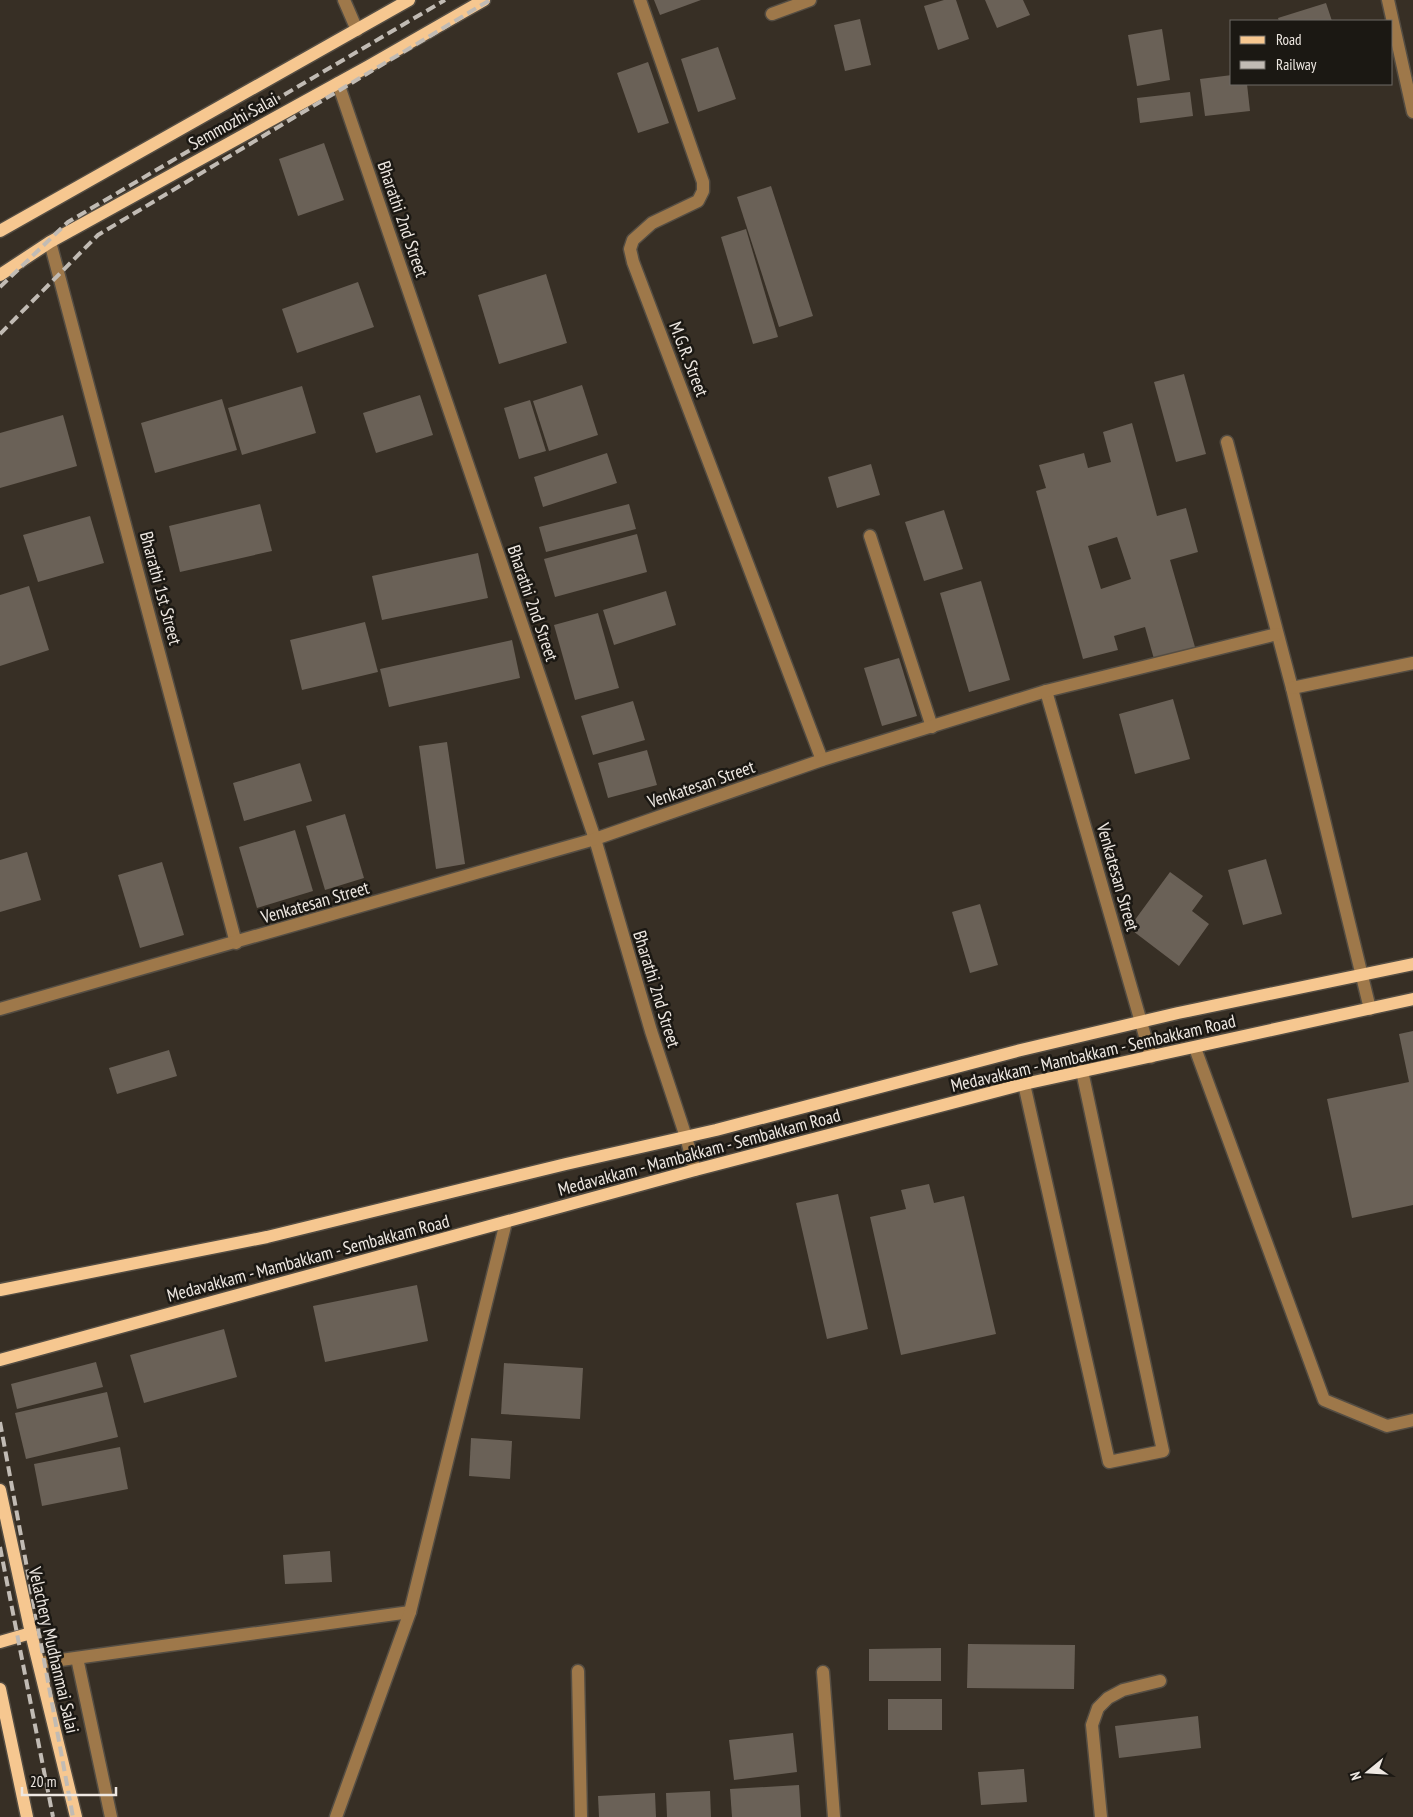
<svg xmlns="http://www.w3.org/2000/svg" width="1413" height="1817" font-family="'PT Sans Narrow',sans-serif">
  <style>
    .building { fill: #6a6157; fill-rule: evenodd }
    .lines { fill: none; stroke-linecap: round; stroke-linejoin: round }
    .minor-casing { stroke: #544d43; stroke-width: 15 }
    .major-casing { stroke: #544d43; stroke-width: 15 }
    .minor { stroke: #9e784a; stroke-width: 12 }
    .major { stroke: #f6c790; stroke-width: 12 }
    .rail { stroke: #c1bbb4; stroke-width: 4; stroke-dasharray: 10 5; stroke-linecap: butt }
    .labels { text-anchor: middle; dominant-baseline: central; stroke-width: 5; stroke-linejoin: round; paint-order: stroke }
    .street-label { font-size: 18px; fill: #eee8e2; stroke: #1b1813 }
  </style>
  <rect width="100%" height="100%" fill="#372f25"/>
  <g class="building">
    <path d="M654,0H701L660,15Z"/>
    <path d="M944,0H956L969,39L938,50L924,6Z"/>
    <path d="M985,0H1023L1030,15L997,28Z"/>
    <path d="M1326,3L1332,21H1279L1278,18Z"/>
    <path d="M860,19L871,65L845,71L834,25Z"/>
    <path d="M1162,29L1170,80L1137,86L1128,35Z"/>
    <path d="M718,47L736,99L698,112L681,59Z"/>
    <path d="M648,62L669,123L638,133L617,73Z"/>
    <path d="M1232,75V84H1247L1250,111L1205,116L1200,79Z"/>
    <path d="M1190,92L1193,116L1140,123L1137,98Z"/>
    <path d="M324,143L344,200L298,216L279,159Z"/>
    <path d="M771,186L813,316L779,327L737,197Z"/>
    <path d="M746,229L778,337L753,344L721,237Z"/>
    <path d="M546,274L567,343L499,364L478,295Z"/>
    <path d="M358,282L374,327L297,353L282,309Z"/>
    <path d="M1184,374L1206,454L1176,462L1154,382Z"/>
    <path d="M582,385L598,435L549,451L533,401Z"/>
    <path d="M302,386L316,433L242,455L228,408Z"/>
    <path d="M420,395L433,435L376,453L363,413Z"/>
    <path d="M222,399L237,450L155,473L141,423Z"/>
    <path d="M530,400L546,451L519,459L504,408Z"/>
    <path d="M63,415L77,466L0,488V433Z"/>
    <path d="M1132,423L1157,516L1186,508L1198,552L1170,560L1195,647L1154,659L1145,627L1114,636L1118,650L1083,659L1036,491L1046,488L1039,465L1084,453L1088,468L1111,462L1103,432ZM1117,537L1131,579L1101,589L1088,546Z"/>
    <path d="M607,453L617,483L543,507L534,477Z"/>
    <path d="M871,464L880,495L837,508L828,477Z"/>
    <path d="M260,504L272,551L180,572L169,526Z"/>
    <path d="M629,504L636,529L546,552L539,527Z"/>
    <path d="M944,510L963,569L924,581L905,522Z"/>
    <path d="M90,516L104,563L38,582L23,535Z"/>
    <path d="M637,534L647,572L555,597L544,559Z"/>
    <path d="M478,553L488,598L382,620L372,576Z"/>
    <path d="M981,581L1010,680L969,692L940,593Z"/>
    <path d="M29,586L49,650L0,666V595Z"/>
    <path d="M666,591L676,625L614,645L603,610Z"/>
    <path d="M598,613L619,688L575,700L554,625Z"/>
    <path d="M365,622L378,672L302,690L290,640Z"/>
    <path d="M512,640L520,678L389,707L380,669Z"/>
    <path d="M899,658L917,716L882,726L864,668Z"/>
    <path d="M1173,699L1190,759L1135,774L1119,714Z"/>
    <path d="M633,701L645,740L593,755L581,716Z"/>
    <path d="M447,742L465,864L436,869L419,746Z"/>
    <path d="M647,750L657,785L608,798L598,763Z"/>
    <path d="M300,763L312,801L244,821L233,783Z"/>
    <path d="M345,814L364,878L325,890L306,826Z"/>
    <path d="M295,830L313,891L257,908L239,847Z"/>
    <path d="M27,852L41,900L0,912V860Z"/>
    <path d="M1266,859L1282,914L1243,925L1228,870Z"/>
    <path d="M162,862L184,935L140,948L118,875Z"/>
    <path d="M1170,872L1203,896L1192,911L1209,924L1179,966L1129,928Z"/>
    <path d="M980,904L998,965L970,973L952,912Z"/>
    <path d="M1413,1031V1205L1352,1218L1327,1099L1409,1082L1399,1034Z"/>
    <path d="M169,1050L177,1076L117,1094L109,1068Z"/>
    <path d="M929,1184L934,1203L964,1196L996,1334L901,1355L870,1217L906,1209L901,1190Z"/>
    <path d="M838,1194L868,1329L827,1339L796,1203Z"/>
    <path d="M417,1285L428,1341L325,1362L313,1306Z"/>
    <path d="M224,1329L237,1377L144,1403L130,1355Z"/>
    <path d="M96,1362L103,1387L17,1409L11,1384Z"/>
    <path d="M504,1363L583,1368L580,1419L501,1414Z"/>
    <path d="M107,1392L118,1437L26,1459L15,1413Z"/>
    <path d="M471,1438L512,1441L510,1479L469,1476Z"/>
    <path d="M120,1447L128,1489L42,1506L34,1464Z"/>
    <path d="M330,1551L332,1582L285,1584L283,1555Z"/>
    <path d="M968,1644L1075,1645L1074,1689L967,1688Z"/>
    <path d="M941,1648V1681H869V1649Z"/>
    <rect x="888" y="1699" width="54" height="31"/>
    <path d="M1198,1716L1201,1748L1119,1758L1115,1726Z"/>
    <path d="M793,1733L797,1772L734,1780L729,1740Z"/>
    <path d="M1024,1769L1027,1802L981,1805L978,1772Z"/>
    <path d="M799,1785L801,1817H732L730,1789Z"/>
    <path d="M710,1791L711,1817H667L666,1793Z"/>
    <path d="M655,1793L656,1817H599L598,1796Z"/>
  </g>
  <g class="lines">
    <g class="minor-casing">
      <g id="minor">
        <path d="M344,0L357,30"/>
        <path d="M640,0L703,182V191L698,201L652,223L633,240L630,249L633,262L822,760"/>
        <path d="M1388,0L1413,112"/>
        <path d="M772,14L810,0"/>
        <path d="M338,83L595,839L651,1031L686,1137L695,1170"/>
        <path d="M50,242L236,943"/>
        <path d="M1227,442L1292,688L1370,1009"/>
        <path d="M870,536L932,727"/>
        <path d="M1292,688L1413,663"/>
        <path d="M1046,691L1151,1057"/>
        <path d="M0,1009L595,839L822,760L1046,691L1277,634"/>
        <path d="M1195,1048L1324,1400L1387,1426L1413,1420"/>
        <path d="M1024,1084L1109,1462L1163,1451L1082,1071"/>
        <path d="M77,1658L111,1817"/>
        <path d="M39,1663L410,1612"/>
        <path d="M578,1671L581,1817"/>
        <path d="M823,1672L834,1817"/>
        <path d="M336,1817L410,1612L506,1222"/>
        <path d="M1101,1817L1092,1725L1098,1708L1108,1698L1123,1690L1160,1681"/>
      </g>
    </g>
    <g class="major-casing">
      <g id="major">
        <path d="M0,231L409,0"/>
        <path d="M0,275L50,242L369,66L484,0"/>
        <path d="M0,1290L267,1237L566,1164L716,1130L1017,1051L1178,1013L1413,964"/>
        <path d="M0,1360L695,1170L1024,1084L1413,999"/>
        <path d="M0,1490L31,1633L76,1817"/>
        <path d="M0,1642L31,1633"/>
        <path d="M0,1689L27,1817"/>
      </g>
    </g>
    <use href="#minor" class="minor"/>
    <use href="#major" class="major"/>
    <g class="rail">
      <path d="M0,287L68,222L445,0"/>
      <path d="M0,334L98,235L490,0"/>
      <path d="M0,1422L73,1817"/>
      <path d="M0,1547L53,1817"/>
    </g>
  </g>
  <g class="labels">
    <g class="street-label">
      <text transform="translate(233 121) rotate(-29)">Semmozhi Salai</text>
      <text transform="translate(403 219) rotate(71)">Bharathi 2nd Street</text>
      <text transform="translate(689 359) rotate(69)">M.G.R. Street</text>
      <text transform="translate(161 588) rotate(75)">Bharathi 1st Street</text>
      <text transform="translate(533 603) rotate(71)">Bharathi 2nd Street</text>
      <text transform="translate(701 784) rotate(-19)">Venkatesan Street</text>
      <text transform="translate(1118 877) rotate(74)">Venkatesan Street</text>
      <text transform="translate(315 902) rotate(-16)">Venkatesan Street</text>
      <text transform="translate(657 989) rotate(73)">Bharathi 2nd Street</text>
      <text transform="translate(1093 1053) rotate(-13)">Medavakkam - Mambakkam - Sembakkam Road</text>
      <text transform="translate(699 1152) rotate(-15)">Medavakkam - Mambakkam - Sembakkam Road</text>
      <text transform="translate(308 1258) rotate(-15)">Medavakkam - Mambakkam - Sembakkam Road</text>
      <text transform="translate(54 1650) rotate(77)">Velachery Mudhanmai Salai</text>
    </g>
  </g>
  <rect x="1230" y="20" width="162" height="65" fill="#1b1813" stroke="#6f6b66"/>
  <rect x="1240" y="36" width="25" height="8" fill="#f6c790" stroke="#6f6b66"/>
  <text x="1276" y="45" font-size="15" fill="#eee8e2">Road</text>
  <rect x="1240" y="61" width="25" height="8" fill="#c1bbb4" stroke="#6f6b66"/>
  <text x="1276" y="70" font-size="15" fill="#eee8e2">Railway</text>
  <g transform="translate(1368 1772) rotate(252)" stroke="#1b1813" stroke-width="4" paint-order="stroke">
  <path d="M0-4L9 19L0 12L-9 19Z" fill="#eee8e2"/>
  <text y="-8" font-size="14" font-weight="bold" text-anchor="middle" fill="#eee8e2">N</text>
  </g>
  <path d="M22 1787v8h94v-8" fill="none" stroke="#eee8e2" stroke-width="2.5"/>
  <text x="30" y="1787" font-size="15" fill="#eee8e2" stroke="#1b1813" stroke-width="4" paint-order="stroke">20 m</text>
</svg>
